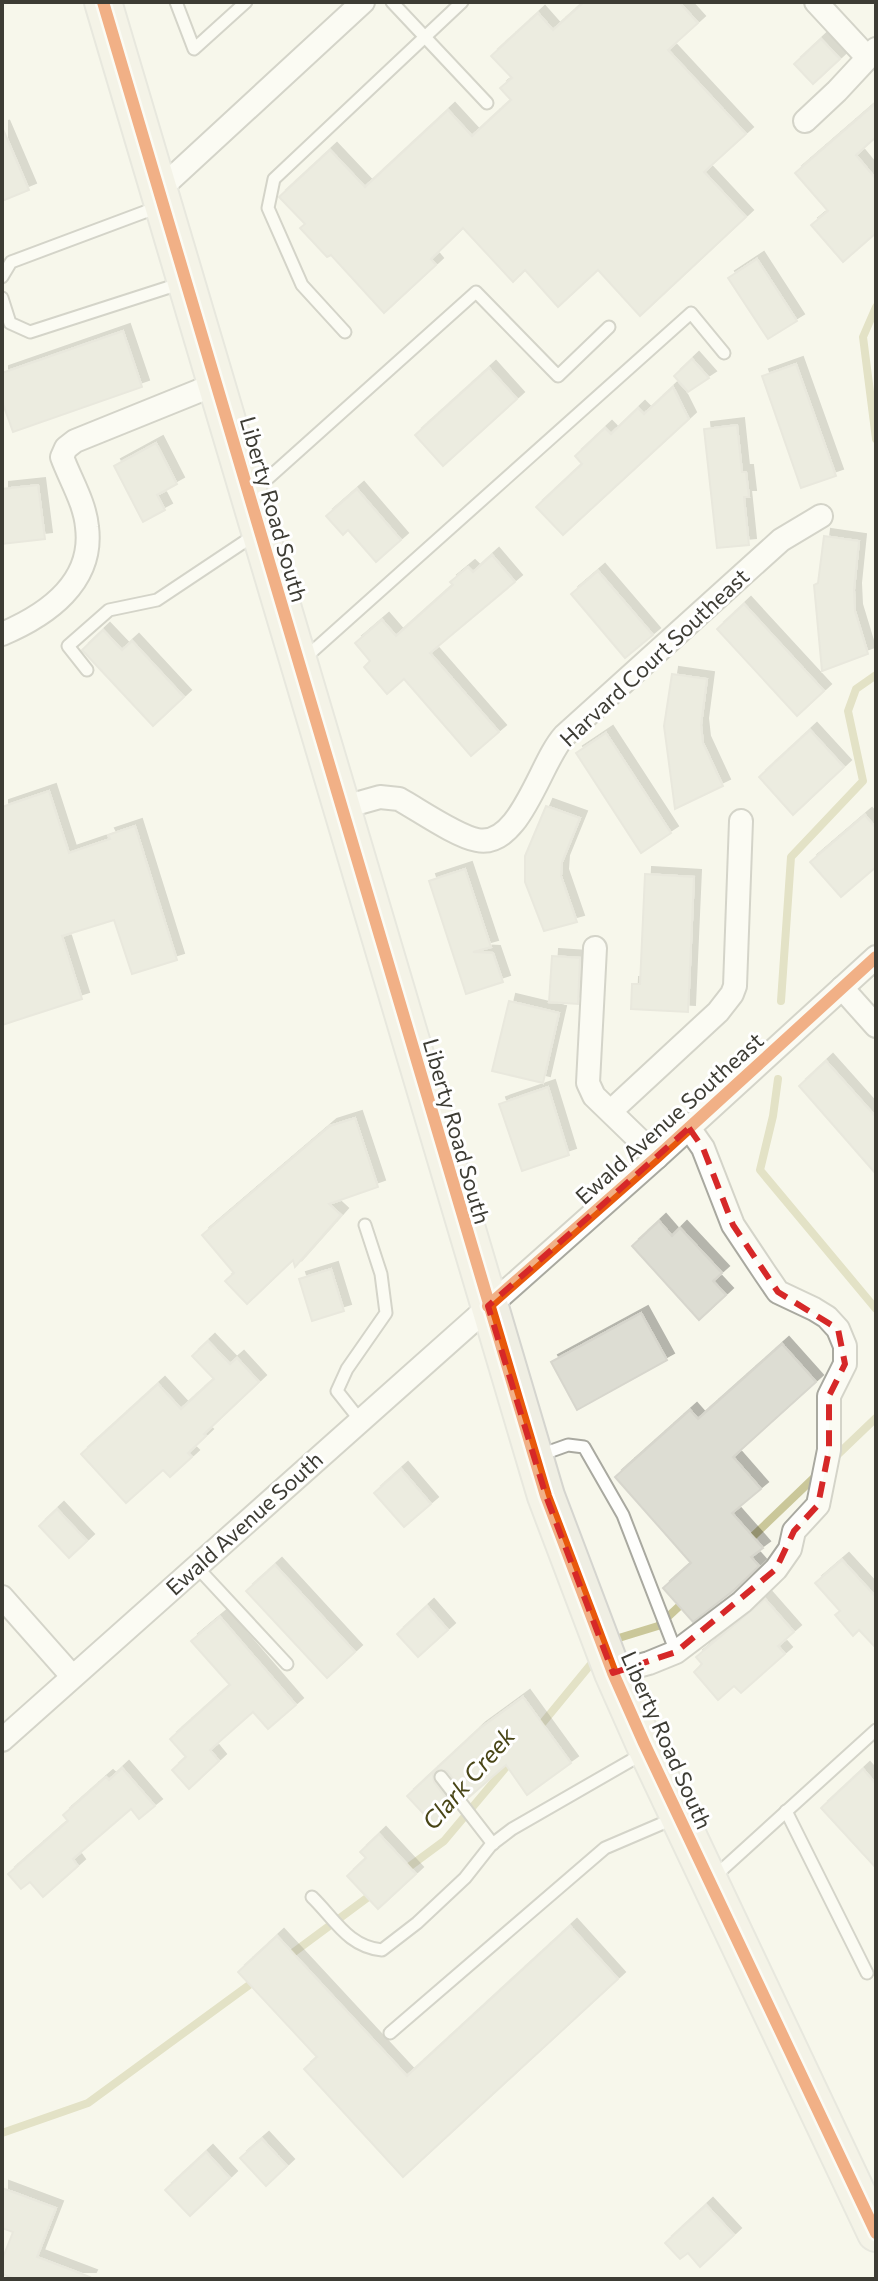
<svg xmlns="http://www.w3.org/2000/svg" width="878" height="2281" font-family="Commissioner,sans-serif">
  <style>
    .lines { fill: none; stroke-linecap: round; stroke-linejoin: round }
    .stream { stroke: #cac799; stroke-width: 8 }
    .building { fill: #ddddd3; stroke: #d7d6cd; stroke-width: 2; filter: url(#shadow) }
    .service-casing { stroke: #a9a9a0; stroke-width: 15 }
    .minor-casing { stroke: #a9a9a0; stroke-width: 26 }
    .primary-casing { stroke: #d5d5cf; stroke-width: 40 }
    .service { stroke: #fefefc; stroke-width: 11 }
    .minor { stroke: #fefefc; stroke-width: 22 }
    .primary { stroke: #efeee3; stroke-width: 36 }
    .cycleway-casing { stroke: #fff; stroke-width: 17 }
    .cycleway { stroke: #e8590c; stroke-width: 12 }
    .marked { fill: none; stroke: #d62828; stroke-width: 6; stroke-dasharray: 16 10; stroke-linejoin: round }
    .labels { text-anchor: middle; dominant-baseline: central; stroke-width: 6; stroke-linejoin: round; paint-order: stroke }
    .street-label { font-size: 22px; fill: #3d3c34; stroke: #fff }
    .water-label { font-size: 24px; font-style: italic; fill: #484516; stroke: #fff }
  </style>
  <defs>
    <filter id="shadow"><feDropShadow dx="7" dy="-7" stdDeviation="0" flood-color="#0004"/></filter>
  </defs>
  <rect width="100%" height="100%" fill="#f7f7eb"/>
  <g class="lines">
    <g class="stream">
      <path d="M876,307L863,337L876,439"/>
      <path d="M781,1001L791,857L863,781L848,711L856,689L876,675"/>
      <path d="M778,1079L773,1116L760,1170L876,1309"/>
      <path d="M832,1460L876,1418"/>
      <path d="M746,1543L820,1472"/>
      <path d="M609,1641L658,1626L687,1599"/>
      <path d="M536,1731L596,1658"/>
      <path d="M402,1872L444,1841L512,1760"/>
      <path d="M286,1958L375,1892"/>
      <path d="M2,2133L88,2103L256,1980"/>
    </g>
  </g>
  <g class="building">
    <path d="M584,2H679L698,23L668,50L746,134L704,172L746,217L640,316L598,270L558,307L525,270L513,282L463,228L431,259L436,265L384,313L331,255L327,257L300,228L305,224L279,197L330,150L365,187L448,110L472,136L511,100L500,88L512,78L491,56L538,13L553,30Z"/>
    <path d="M821,39L840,59L813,84L794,64Z"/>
    <path d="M876,103V137L856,155L876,179V233L843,262L811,225L828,211L795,173Z"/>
    <path d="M2,127L29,190L2,201Z"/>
    <path d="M757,259L797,321L768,339L728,278Z"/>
    <path d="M123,331L142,387L13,432L2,401V373Z"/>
    <path d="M692,359L709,378L688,392L674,376Z"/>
    <path d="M796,364L836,476L801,488L762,376Z"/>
    <path d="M489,368L517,399L443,466L415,435Z"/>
    <path d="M673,387L689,419L563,535L536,507L582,464L575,456L605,428L611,434L638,408L644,414Z"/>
    <path d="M737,425L742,472H746L749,497H744L749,545L717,548L704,429Z"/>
    <path d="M156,443L177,484L157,495L165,510L143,522L114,466Z"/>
    <path d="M38,485L45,539L2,544V489Z"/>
    <path d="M357,489L401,540L376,562L348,530L343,535L326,516Z"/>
    <path d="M824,536L859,541L854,590L855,611L868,654L822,671L814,585L818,583Z"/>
    <path d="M492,555L515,582L430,653L499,732L471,756L404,679L387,694L364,667L370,661L355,643L382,620L396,636L453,585L450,582L468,567L473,572Z"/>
    <path d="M598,571L653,635L625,658L571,594Z"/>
    <path d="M744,604L824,691L797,716L717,629Z"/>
    <path d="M103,630L122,650L132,641L184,697L153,726L82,650Z"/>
    <path d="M672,674L707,679L701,725L703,743L723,786L675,809L664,726Z"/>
    <path d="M810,730L844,767L793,815L759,777Z"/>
    <path d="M606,733L671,833L641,853L576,753Z"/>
    <path d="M49,791L69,853L110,839L108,835L135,826L177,960L132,974L114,920L62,936L82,999L2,1025V807Z"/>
    <path d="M546,806L580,818L562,862L561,876L577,922L544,931L525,882V856Z"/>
    <path d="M865,815L876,828V867L841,897L810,862Z"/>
    <path d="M465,869L491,947L473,952L493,953L503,982L466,994L429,881Z"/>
    <path d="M645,874L694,877L688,1012L631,1009L632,984H640Z"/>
    <path d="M552,956L580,958L578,1004L549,1002Z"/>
    <path d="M509,1001L559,1013L543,1083L492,1071Z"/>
    <path d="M826,1061L876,1117V1174L799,1086Z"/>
    <path d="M548,1087L569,1155L522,1171L499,1104Z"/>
    <path d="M355,1118L378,1187L329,1204L341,1215L295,1267L293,1260L247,1304L225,1281L234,1273L202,1235L330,1126Z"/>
    <path d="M659,1221L672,1236L680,1228L722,1273L713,1281L726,1295L699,1320L632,1246Z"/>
    <path d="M331,1269L344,1311L312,1321L299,1279Z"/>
    <path d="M641,1313L667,1360L577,1410L551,1362Z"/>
    <path d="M208,1341L230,1364L237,1358L259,1382L204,1434L206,1436L188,1453L192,1457L170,1477L163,1470L126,1503L81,1454L158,1384L181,1409L214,1379L192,1356Z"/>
    <path d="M782,1344L816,1382L733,1457L761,1489L732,1513L763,1548L751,1557L759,1566L733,1591L693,1622L663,1588L691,1563L615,1477L690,1410L698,1419Z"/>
    <path d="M401,1469L431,1504L404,1527L374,1493Z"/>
    <path d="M57,1509L87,1541L69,1558L39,1526Z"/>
    <path d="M842,1560L876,1597V1648L859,1630L853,1636L835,1615L840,1611L815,1583Z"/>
    <path d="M275,1565L355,1652L327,1678L246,1591Z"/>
    <path d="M765,1599L794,1632L778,1646L785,1654L741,1693L734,1686L718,1700L694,1672L702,1664L696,1657Z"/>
    <path d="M427,1606L448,1630L418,1657L397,1634Z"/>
    <path d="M220,1617L296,1705L268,1729L253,1712L210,1750L219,1761L189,1789L172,1770L186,1757L170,1739L230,1685L191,1641Z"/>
    <path d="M523,1697L571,1763L527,1795L506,1765L468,1798L447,1771L436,1770L433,1775L434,1782L455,1809L435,1826L407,1796L479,1729Z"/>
    <path d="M122,1768L155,1806L139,1819L131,1809L73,1859L78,1866L43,1897L30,1882L21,1889L8,1874L68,1821L63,1815L106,1777L109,1780Z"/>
    <path d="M863,1769L876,1784V1868L821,1808Z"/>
    <path d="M379,1834L416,1874L378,1909L347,1876L366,1858L360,1852Z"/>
    <path d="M570,1926L618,1979L403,2177L304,2069L317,2057L238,1972L277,1936L407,2076Z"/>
    <path d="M262,2139L287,2166L266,2186L240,2158Z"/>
    <path d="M206,2152L230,2178L190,2216L165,2190Z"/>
    <path d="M2,2188L56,2208L37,2257L90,2277L89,2279H15L2,2274V2260L13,2232L2,2228Z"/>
    <path d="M706,2205L734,2235L700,2267L688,2253L680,2259L665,2243Z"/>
  </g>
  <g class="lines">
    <g class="service-casing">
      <g id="service">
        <path d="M176,2L194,49L246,2"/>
        <path d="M392,2L487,103"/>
        <path d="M2,277L11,262L158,207"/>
        <path d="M2,298L10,323L30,332L182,283"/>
        <path d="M345,332L302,285L268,208L274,179L462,2"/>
        <path d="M255,490L476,292L558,376L609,327"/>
        <path d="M305,658L691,313L724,353"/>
        <path d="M87,670L68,646L109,610L157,600L256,534"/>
        <path d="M360,1420L337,1391L347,1369L386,1313L381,1274L365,1225"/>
        <path d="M540,1455L568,1445L584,1447L623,1515L676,1652"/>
        <path d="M196,1566L287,1664"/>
        <path d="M441,1777L493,1844"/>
        <path d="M786,1811L867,1973"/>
        <path d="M714,1877L876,1730"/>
        <path d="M312,1897C334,1918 348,1947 382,1950L417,1923L465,1878L491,1845L512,1829L644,1753"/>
        <path d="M390,2033L605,1848L675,1818"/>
      </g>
    </g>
    <g class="minor-casing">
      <g id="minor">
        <path d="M816,2L867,57"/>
        <path d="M805,121L837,91L876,49"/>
        <path d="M158,191L363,2"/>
        <path d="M2,634C47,615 94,582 87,527C85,503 70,479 62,457L66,448L75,441L216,384"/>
        <path d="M341,808L380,797L399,799C419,810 456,836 477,840C520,849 540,762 564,736L781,540L821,516"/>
        <path d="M595,948L588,1083L594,1096L657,1157"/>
        <path d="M842,988L876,1026"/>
        <path d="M611,1111L718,1012L732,994L735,986L741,821"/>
        <path d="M2,1597L72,1676"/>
        <path d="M613,1673L649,1663L676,1652L742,1602L776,1569L790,1549L794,1531L818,1505L829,1450V1396L845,1364V1346L838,1329L827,1317L814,1309L778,1292L765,1273L733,1225L703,1148L689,1128"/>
        <path d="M2,1740L657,1157L876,957"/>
      </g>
    </g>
    <g class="primary-casing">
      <path id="primary" d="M103,2L546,1496L613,1673L644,1743L876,2233"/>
    </g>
    <use href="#service" class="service"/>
    <use href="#minor" class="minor"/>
    <use href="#primary" class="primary"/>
    <g class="cycleway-casing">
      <g id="cycleway">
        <path d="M103,2L546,1496L613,1673L644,1743L876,2233"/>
        <path d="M488,1306L657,1157L876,957"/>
      </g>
    </g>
    <use href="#cycleway" class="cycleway"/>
  </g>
  <path d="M0 0H878V2281H0ZM689,1128L703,1148L733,1225L778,1292L838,1329L845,1364L829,1396V1450L818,1505L794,1531L776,1569L676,1652L613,1673L546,1496L488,1306Z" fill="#f7f7eb" fill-opacity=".55" fill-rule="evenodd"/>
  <path class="marked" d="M689,1128L703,1148L733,1225L778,1292L838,1329L845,1364L829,1396V1450L818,1505L794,1531L776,1569L676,1652L613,1673L546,1496L488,1306Z"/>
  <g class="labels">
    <g class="street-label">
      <text transform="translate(274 509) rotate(74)">Liberty Road South</text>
      <text transform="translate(654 657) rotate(-43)">Harvard Court Southeast</text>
      <text transform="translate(669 1118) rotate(-42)">Ewald Avenue Southeast</text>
      <text transform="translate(457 1131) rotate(74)">Liberty Road South</text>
      <text transform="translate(244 1523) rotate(-42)">Ewald Avenue South</text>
      <text transform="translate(667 1740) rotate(66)">Liberty Road South</text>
    </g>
    <g class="water-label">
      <text transform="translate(468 1778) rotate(-49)">Clark Creek</text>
    </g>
  </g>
  <rect width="878" height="2281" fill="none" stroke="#3d3c34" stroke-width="8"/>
</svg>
